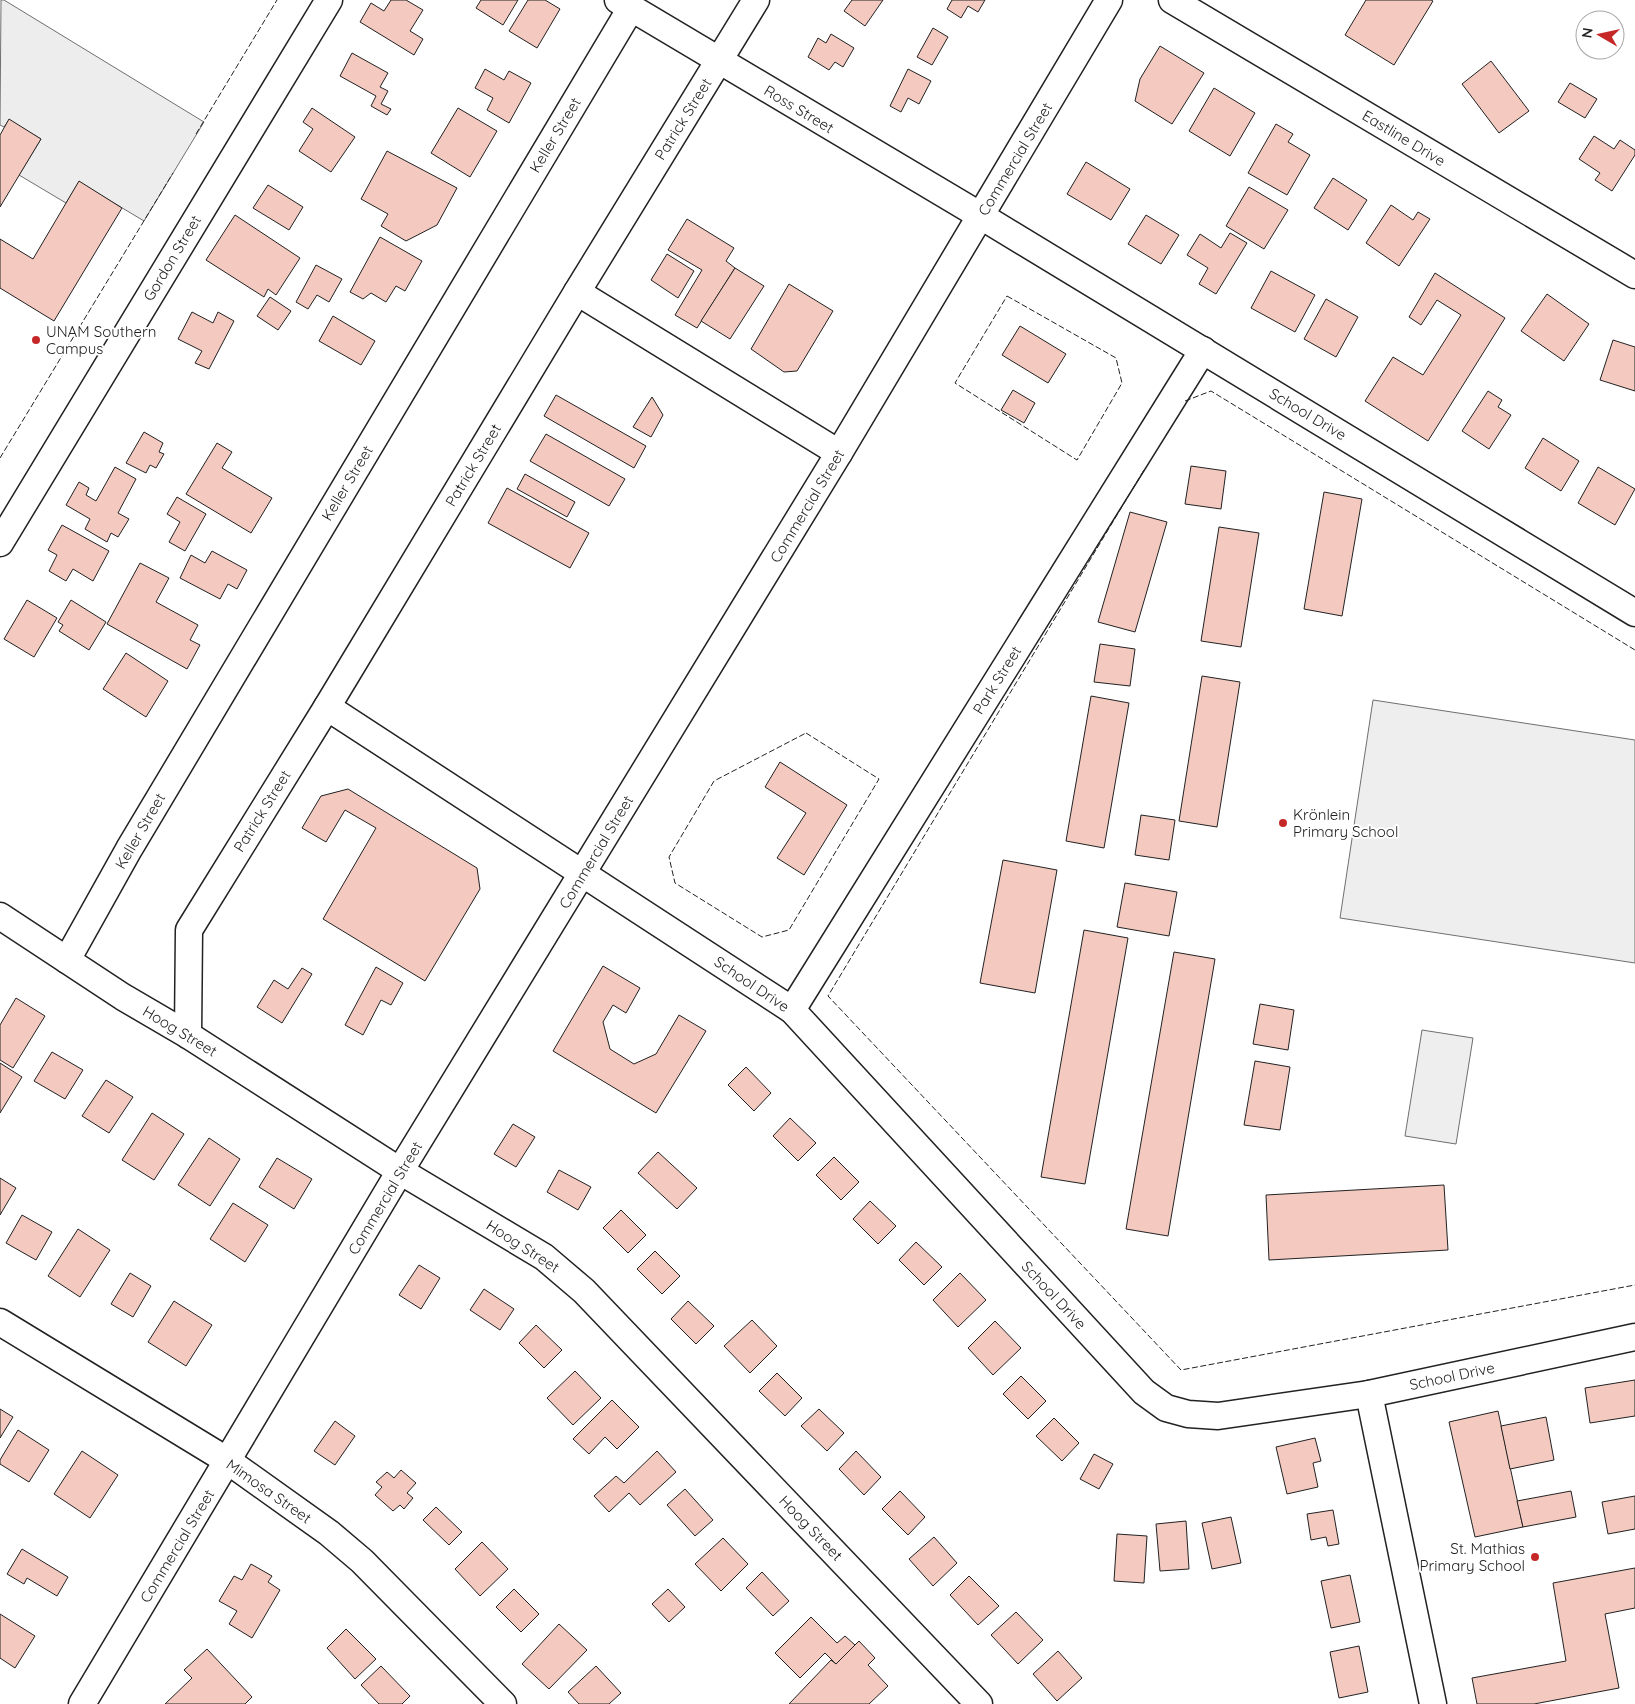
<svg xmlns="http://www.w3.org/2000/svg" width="1635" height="1704" font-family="Quicksand,sans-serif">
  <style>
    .green { fill: #eee; stroke: #6f6f6f }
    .parking { fill: #ededed; stroke: #6f6f6f }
    .building { fill: #f3c9c0; stroke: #222 }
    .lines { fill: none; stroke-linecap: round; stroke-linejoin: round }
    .minor-casing { stroke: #222; stroke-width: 29 }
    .minor { stroke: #fff; stroke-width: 26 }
    .fence { stroke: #222; stroke-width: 1; stroke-dasharray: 6 2.5; stroke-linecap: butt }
    .poi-dot { fill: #c62828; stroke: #fff; stroke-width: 2 }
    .labels { text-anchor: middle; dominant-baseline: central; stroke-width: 4; stroke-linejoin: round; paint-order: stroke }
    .street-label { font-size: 15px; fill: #222; stroke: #fff }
    .poi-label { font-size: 15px; fill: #222; stroke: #fff; text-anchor: start }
  </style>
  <rect width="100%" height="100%" fill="#fff"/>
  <g class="green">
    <path d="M1373,700L1635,740V963L1340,918Z"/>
    <path d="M1422,1030L1473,1038L1456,1144L1405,1136Z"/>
  </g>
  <path class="parking" d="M1,0H4L204,122L144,221L79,182L66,203L19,175L41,139L9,120L4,127L0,125Z"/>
  <g class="building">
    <path d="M391,0H406L423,10L410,31L423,39L414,55L360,22L371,3L384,11Z"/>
    <path d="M481,0H518L503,25L476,8Z"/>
    <path d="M528,0H545L560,9L537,48L509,31Z"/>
    <path d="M852,0H883L865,26L844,11Z"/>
    <path d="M952,0H985L978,12L968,6L961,18L947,9Z"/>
    <path d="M1366,0H1431L1433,1L1394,65L1345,35Z"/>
    <path d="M933,28L948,37L932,65L917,57Z"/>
    <path d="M831,34L854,48L843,67L835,62L829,70L808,57L818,38L826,43Z"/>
    <path d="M1160,46L1204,73L1172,124L1135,101L1140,79Z"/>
    <path d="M352,53L388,73L380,87L388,91L381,104L391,109L387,115L371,106L376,96L340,76Z"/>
    <path d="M1491,61L1529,111L1499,133L1462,84Z"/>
    <path d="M485,69L504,80L509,71L531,83L509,123L487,110L493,98L475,88Z"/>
    <path d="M908,69L931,81L919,104L908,98L901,112L890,106Z"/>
    <path d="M1570,83L1597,99L1585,118L1558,102Z"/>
    <path d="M1214,88L1255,113L1230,156L1189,131Z"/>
    <path d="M312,108L355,137L331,172L299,151L313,129L303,122Z"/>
    <path d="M458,108L497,131L470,177L431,153Z"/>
    <path d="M9,119L41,139L0,207V135Z"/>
    <path d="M1276,124L1293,134L1288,142L1310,155L1287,195L1248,173Z"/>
    <path d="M1594,136L1614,149L1620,140L1635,150V155L1612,191L1595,180L1600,173L1579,159Z"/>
    <path d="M387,151L457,188L437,225L406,241L381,226L388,214L361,199Z"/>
    <path d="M1086,162L1130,189L1111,220L1067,194Z"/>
    <path d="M1333,178L1367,200L1348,230L1314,208Z"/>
    <path d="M79,181L122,208L54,321L0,288V239L33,259Z"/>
    <path d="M268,185L303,207L289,230L253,208Z"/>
    <path d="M1249,187L1288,210L1264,249L1226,226Z"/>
    <path d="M1391,205L1413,220L1418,212L1430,219L1399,266L1366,243Z"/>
    <path d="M235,215L300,258L276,295L268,289L264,297L206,260Z"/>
    <path d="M1146,215L1179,235L1161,264L1128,244Z"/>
    <path d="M687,219L734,248L726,261L735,268L697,328L675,315L702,270L668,250Z"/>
    <path d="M1230,233L1247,243L1216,294L1199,284L1208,268L1187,255L1200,234L1221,248Z"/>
    <path d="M380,237L422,261L405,291L396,286L386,302L371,293L363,299L350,292Z"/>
    <path d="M667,254L694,271L678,298L651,280Z"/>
    <path d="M316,265L342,279L329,302L317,295L308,309L296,302Z"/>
    <path d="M735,268L764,286L730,339L701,321Z"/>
    <path d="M1271,271L1315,295L1295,332L1251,308Z"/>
    <path d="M1435,273L1505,318L1428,441L1365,401L1393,357L1423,375L1461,315L1437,300L1421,325L1409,317Z"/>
    <path d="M789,284L833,311L797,371L784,372L751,349Z"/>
    <path d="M1547,294L1589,324L1564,361L1521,331Z"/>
    <path d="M270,297L291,311L278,330L257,316Z"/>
    <path d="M1326,299L1358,317L1336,357L1304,339Z"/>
    <path d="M192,312L213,323L218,312L234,321L209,369L195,363L202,351L178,339Z"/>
    <path d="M333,316L375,341L361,365L319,341Z"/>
    <path d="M1020,326L1066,354L1048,383L1002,355Z"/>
    <path d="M1613,340L1635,347V391L1600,380Z"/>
    <path d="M1013,390L1035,403L1024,423L1001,410Z"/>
    <path d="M1488,391L1502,400L1498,407L1511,415L1489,449L1462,431Z"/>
    <path d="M556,395L646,446L634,468L544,416Z"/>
    <path d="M652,397L663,415L651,437L633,427Z"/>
    <path d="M144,432L163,443L159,452L164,454L156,468L150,465L146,473L126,463Z"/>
    <path d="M546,434L625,479L609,506L530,461Z"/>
    <path d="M1543,438L1579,461L1561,491L1525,468Z"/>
    <path d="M217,443L232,452L222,468L272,498L251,533L186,494Z"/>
    <path d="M1191,466L1226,471L1221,509L1185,504Z"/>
    <path d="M115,467L136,479L118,513L129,519L118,537L111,533L107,542L85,529L90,519L66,505L79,482L89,488L86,495L96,501Z"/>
    <path d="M1598,467L1635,489L1615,525L1578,503Z"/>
    <path d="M525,474L575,502L567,517L517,489Z"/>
    <path d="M507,488L589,533L570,568L488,523Z"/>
    <path d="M1324,492L1362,499L1342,616L1304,609Z"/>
    <path d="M177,497L206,514L185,551L169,542L180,522L167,514Z"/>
    <path d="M1130,512L1167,522L1135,632L1098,622Z"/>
    <path d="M62,525L109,551L93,581L73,569L66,581L49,571L57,555L48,550Z"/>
    <path d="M1219,527L1259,533L1241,647L1201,641Z"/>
    <path d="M212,551L247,570L237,589L228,584L220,599L180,578L191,555L205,563Z"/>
    <path d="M140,563L169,578L156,602L198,625L190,640L200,645L187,669L107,624Z"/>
    <path d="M27,600L57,618L34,657L4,639Z"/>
    <path d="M71,600L106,622L89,650L59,631L63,625L58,622Z"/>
    <path d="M1100,644L1135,649L1130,686L1094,682Z"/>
    <path d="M126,653L168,681L146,717L103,689Z"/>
    <path d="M1202,676L1240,682L1217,827L1179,821Z"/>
    <path d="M1091,696L1129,703L1104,848L1066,841Z"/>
    <path d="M780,762L847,805L804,875L777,858L806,813L765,787Z"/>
    <path d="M348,789L477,868L480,889L425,981L323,919L376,828L345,810L326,842L302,828L321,796Z"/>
    <path d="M1141,815L1175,820L1169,860L1135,855Z"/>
    <path d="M1003,860L1057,870L1035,993L980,983Z"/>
    <path d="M1125,883L1177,892L1169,936L1117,927Z"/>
    <path d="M1084,930L1128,938L1085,1184L1041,1177Z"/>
    <path d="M1174,952L1215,959L1168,1236L1126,1229Z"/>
    <path d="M603,966L640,988L626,1013L613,1005L603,1022L610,1049L634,1064L656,1054L679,1015L706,1031L656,1113L553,1051Z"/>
    <path d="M376,967L403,983L391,1005L381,1000L363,1035L345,1025Z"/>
    <path d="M302,968L312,974L282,1023L257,1007L274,980L288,989Z"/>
    <path d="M16,998L45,1016L13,1068L0,1060V1025Z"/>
    <path d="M1260,1004L1294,1010L1288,1050L1253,1044Z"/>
    <path d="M52,1052L83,1070L65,1099L34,1081Z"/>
    <path d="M1255,1061L1290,1067L1280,1130L1244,1125Z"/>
    <path d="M0,1063L22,1077L0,1113Z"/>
    <path d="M746,1067L771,1093L754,1111L728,1085Z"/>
    <path d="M106,1080L133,1097L109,1133L82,1116Z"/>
    <path d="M152,1113L184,1134L154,1180L122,1160Z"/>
    <path d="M790,1118L816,1143L798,1161L773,1136Z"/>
    <path d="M513,1124L535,1137L516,1167L494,1154Z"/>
    <path d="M209,1138L240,1159L210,1206L178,1185Z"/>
    <path d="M658,1152L697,1188L677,1209L638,1173Z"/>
    <path d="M834,1157L859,1182L841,1200L816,1175Z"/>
    <path d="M277,1158L312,1179L294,1209L259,1187Z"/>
    <path d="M559,1170L591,1187L578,1210L547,1192Z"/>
    <path d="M0,1178L16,1188L0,1215Z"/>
    <path d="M1444,1185L1448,1250L1269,1260L1266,1195Z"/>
    <path d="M870,1201L896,1226L878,1244L853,1219Z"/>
    <path d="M233,1203L268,1225L245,1262L210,1239Z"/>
    <path d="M621,1210L646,1235L628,1253L603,1228Z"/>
    <path d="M22,1215L52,1232L36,1260L6,1243Z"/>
    <path d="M78,1229L110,1250L80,1297L48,1276Z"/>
    <path d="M916,1242L942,1267L924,1285L899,1260Z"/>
    <path d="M655,1251L680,1276L662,1294L637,1269Z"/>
    <path d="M419,1265L440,1278L421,1309L399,1295Z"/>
    <path d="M130,1273L151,1286L133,1317L111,1304Z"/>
    <path d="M960,1273L986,1300L958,1327L933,1300Z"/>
    <path d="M484,1289L514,1309L500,1330L470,1310Z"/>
    <path d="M174,1301L212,1325L186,1366L148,1342Z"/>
    <path d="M688,1301L714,1326L696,1344L671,1319Z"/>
    <path d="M752,1320L777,1346L750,1373L724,1346Z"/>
    <path d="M995,1321L1021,1348L993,1375L968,1348Z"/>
    <path d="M536,1325L562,1350L544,1368L519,1343Z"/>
    <path d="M575,1371L601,1398L573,1425L547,1398Z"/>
    <path d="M777,1373L802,1398L785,1416L759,1391Z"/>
    <path d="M1021,1376L1046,1401L1028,1419L1003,1394Z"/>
    <path d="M1635,1380V1416L1590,1423L1585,1388Z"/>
    <path d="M612,1400L639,1427L617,1449L605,1437L589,1454L573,1439Z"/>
    <path d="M0,1409L13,1417L0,1438Z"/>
    <path d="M819,1409L844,1433L827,1451L801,1426Z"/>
    <path d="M1498,1411L1523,1527L1475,1537L1449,1422Z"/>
    <path d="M1546,1417L1554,1460L1510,1469L1501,1426Z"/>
    <path d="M1054,1418L1079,1443L1062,1461L1036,1436Z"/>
    <path d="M335,1421L355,1436L335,1465L314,1451Z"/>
    <path d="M18,1430L49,1450L29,1482L0,1464V1460Z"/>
    <path d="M1315,1438L1321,1461L1313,1463L1318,1487L1287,1494L1276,1447Z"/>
    <path d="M82,1451L118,1475L90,1518L54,1494Z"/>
    <path d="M657,1451L676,1472L640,1505L629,1493L609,1512L594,1496L616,1476L624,1483Z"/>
    <path d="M856,1451L881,1477L864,1495L839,1469Z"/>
    <path d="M1094,1454L1113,1464L1099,1489L1080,1479Z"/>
    <path d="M401,1470L416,1483L407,1493L413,1498L404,1509L400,1505L393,1511L375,1495L382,1487L376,1482L387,1472L394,1478Z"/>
    <path d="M685,1489L713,1520L695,1536L667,1505Z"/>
    <path d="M900,1491L925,1517L908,1535L882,1509Z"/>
    <path d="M1571,1491L1576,1517L1523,1527L1517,1501Z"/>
    <path d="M1635,1496V1529L1608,1534L1602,1502Z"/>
    <path d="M436,1507L462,1532L449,1545L423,1520Z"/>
    <path d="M1333,1510L1339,1544L1328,1546L1326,1537L1311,1540L1307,1514Z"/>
    <path d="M1231,1517L1241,1563L1212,1569L1202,1523Z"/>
    <path d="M1186,1521L1189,1569L1160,1571L1156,1524Z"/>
    <path d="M1117,1534L1147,1536L1144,1583L1114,1581Z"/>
    <path d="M934,1537L957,1563L933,1586L909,1559Z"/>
    <path d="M723,1538L748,1564L721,1591L695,1564Z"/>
    <path d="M482,1542L508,1569L480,1596L455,1569Z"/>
    <path d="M22,1549L68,1577L57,1596L27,1578L24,1584L7,1574Z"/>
    <path d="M251,1564L272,1576L268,1582L280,1590L252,1638L229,1624L237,1611L219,1601L234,1576L242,1580Z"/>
    <path d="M1635,1568V1608L1605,1614L1619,1688L1534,1704H1477L1472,1678L1566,1661L1553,1583Z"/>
    <path d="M762,1572L789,1601L773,1616L746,1588Z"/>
    <path d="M1350,1575L1360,1622L1331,1628L1321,1581Z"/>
    <path d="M969,1576L999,1606L978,1625L950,1595Z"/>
    <path d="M514,1589L539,1614L521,1632L496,1607Z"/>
    <path d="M668,1589L685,1607L669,1622L652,1604Z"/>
    <path d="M1016,1612L1043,1640L1018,1664L991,1635Z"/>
    <path d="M0,1614L35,1636L15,1668L0,1658Z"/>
    <path d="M811,1617L837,1643L845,1636L855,1645L836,1664L825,1653L800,1678L775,1653Z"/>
    <path d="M559,1624L587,1650L549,1689L522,1664Z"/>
    <path d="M346,1629L376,1659L355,1679L327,1648Z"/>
    <path d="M859,1641L875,1658L868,1665L888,1686L869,1704H789L831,1660L836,1664Z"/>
    <path d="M1359,1646L1368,1692L1339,1698L1330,1652Z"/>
    <path d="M207,1649L252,1697L245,1704H165L192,1678L184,1670Z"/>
    <path d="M1058,1651L1082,1678L1057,1701L1033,1674Z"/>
    <path d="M381,1666L410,1696L402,1704H379L361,1685Z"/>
    <path d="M596,1666L621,1693L609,1704H579L568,1692Z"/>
  </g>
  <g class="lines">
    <g class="minor-casing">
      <g id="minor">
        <path d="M618,0L981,216L1635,613"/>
        <path d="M1172,0L1635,275"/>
        <path d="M577,292L839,453"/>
        <path d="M0,543L329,0"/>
        <path d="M327,707L792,1010L1144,1392L1166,1408L1188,1414L1218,1416L1369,1394L1635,1337"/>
        <path d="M0,916L123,997L188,1035L400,1171L544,1257L584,1291L979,1704"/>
        <path d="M67,960L129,849L631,8"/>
        <path d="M792,1010L1203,350"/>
        <path d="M188,1035L189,930L327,707L577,292L756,0"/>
        <path d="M0,1322L228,1461L329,1533L362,1561L503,1704"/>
        <path d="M1369,1394L1433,1704"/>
        <path d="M82,1704L400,1171L839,453L1109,0"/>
      </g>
    </g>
    <use href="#minor" class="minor"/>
    <g class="fence">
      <path d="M196,134L277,0"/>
      <path d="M1007,296L1116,358L1122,383L1077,460L955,383Z"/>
      <path d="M1185,401L1211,391L1635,650"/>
      <path d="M0,458L173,173"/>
      <path d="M1144,470L828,996L1181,1370L1635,1285"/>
      <path d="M806,733L879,779L789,930L762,937L675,883L669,857L714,781Z"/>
    </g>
  </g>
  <g class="poi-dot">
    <circle cx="36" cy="340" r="5"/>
    <circle cx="1283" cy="823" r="5"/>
    <circle cx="1535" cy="1557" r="5"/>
  </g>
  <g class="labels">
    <g class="street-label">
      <text transform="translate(799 109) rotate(31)">Ross Street</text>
      <text transform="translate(683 119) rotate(-58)">Patrick Street</text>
      <text transform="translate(555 135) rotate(-59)">Keller Street</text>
      <text transform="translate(1404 138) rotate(31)">Eastline Drive</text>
      <text transform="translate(1015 159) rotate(-59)">Commercial Street</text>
      <text transform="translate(172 258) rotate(-59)">Gordon Street</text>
      <text transform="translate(1308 414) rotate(31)">School Drive</text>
      <text transform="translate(473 465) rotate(-59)">Patrick Street</text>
      <text transform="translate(347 483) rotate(-59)">Keller Street</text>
      <text transform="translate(807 506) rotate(-59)">Commercial Street</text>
      <text transform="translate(997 680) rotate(-58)">Park Street</text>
      <text transform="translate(262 811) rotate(-58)">Patrick Street</text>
      <text transform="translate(140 831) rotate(-60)">Keller Street</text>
      <text transform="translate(596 852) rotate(-59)">Commercial Street</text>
      <text transform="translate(752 984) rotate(34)">School Drive</text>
      <text transform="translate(180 1031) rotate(31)">Hoog Street</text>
      <text transform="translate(385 1198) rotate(-59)">Commercial Street</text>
      <text transform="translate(523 1246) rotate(33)">Hoog Street</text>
      <text transform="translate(1054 1295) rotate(47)">School Drive</text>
      <text transform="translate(1452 1376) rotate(-12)">School Drive</text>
      <text transform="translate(269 1491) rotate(35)">Mimosa Street</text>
      <text transform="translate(811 1528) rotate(46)">Hoog Street</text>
      <text transform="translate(177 1546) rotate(-59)">Commercial Street</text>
    </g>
    <g class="poi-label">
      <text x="46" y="331">UNAM Southern<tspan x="46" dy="17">Campus</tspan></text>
      <text x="1293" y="814">Krönlein<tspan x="1293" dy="17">Primary School</tspan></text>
      <text x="1525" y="1548" text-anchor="end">St. Mathias<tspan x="1525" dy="17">Primary School</tspan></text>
    </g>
  </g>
  <g transform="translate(1600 35) rotate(279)"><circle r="24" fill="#ffffff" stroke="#a7a7a7"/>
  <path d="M0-4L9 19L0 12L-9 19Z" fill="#c62828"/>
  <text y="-8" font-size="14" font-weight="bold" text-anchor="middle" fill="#222222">N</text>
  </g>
</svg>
